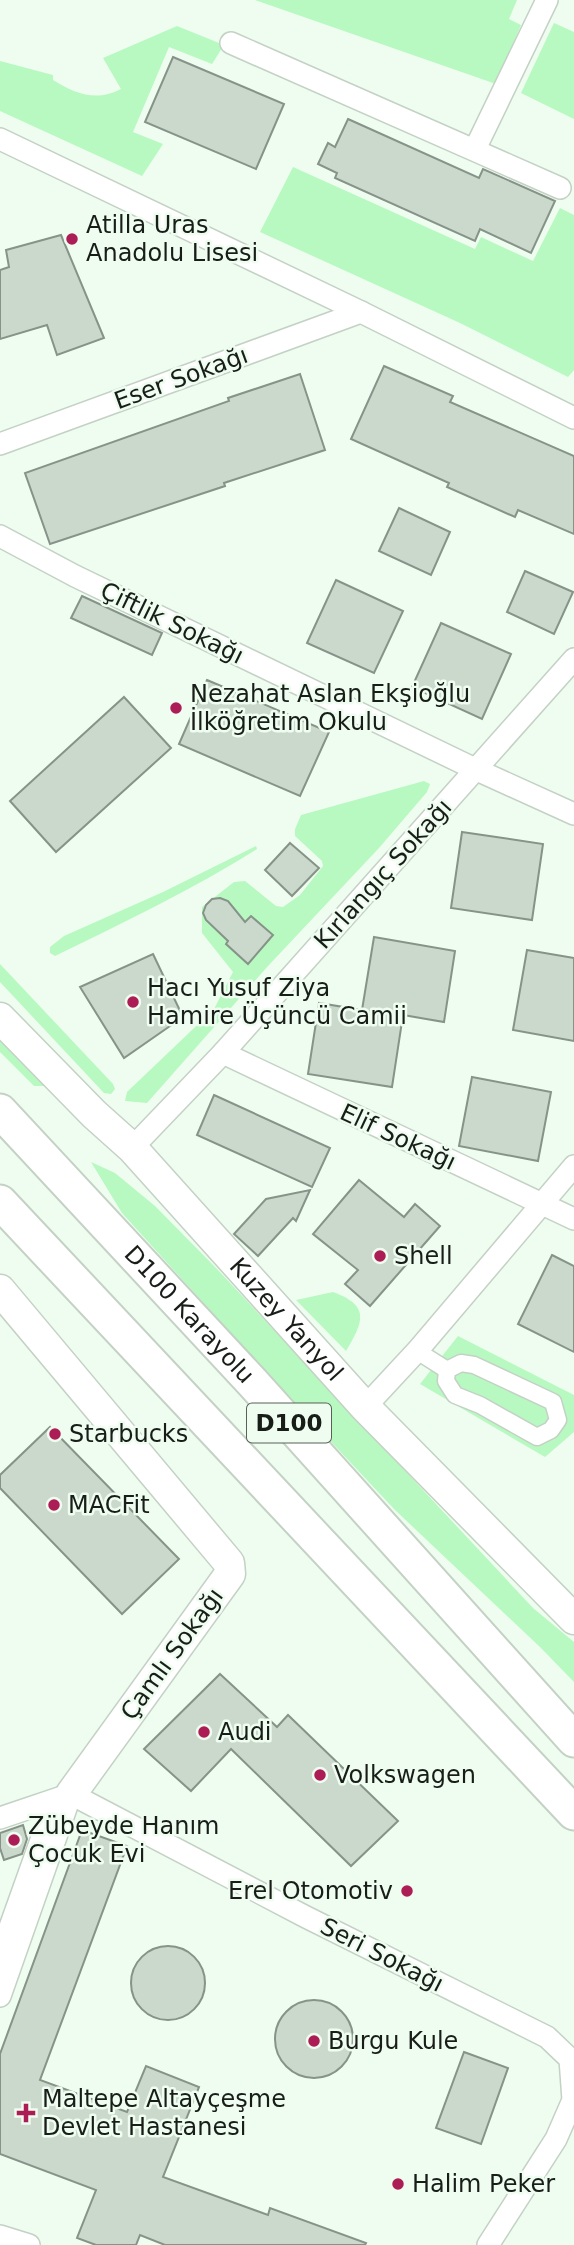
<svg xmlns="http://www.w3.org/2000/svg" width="574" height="2245" font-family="'DejaVu Sans',sans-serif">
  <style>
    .green { fill: #b7f9c0 }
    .building { fill: #cbd9cc; stroke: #869388; stroke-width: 2 }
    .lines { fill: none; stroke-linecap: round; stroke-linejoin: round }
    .pedestrian-casing { stroke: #c4d1c5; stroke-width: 19 }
    .minor-casing { stroke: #c4d1c5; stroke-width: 24 }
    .secondary-casing { stroke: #c4d1c5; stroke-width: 33 }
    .trunk-casing { stroke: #c4d1c5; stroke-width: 37 }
    .pedestrian { stroke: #fff; stroke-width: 16 }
    .minor { stroke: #fff; stroke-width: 21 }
    .secondary { stroke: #fff; stroke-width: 30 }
    .trunk { stroke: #fff; stroke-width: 33 }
    .poi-dot { fill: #ad1d55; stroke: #effdf0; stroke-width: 2.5 }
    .labels { text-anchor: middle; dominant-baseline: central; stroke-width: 5; stroke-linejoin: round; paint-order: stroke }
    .shield { fill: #effdf0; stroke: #586059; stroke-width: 2 }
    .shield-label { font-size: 23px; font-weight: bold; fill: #181d18 }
    .poi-label { font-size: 24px; fill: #181d18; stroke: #effdf0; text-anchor: start }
    .street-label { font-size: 24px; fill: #181d18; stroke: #effdf0 }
  </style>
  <rect width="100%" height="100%" fill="#effdf0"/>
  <g class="green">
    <path d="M255,0H517L509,19L521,25L496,84Z"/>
    <path d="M554,23L574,32V119L521,93Z"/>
    <path d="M177,26L224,45L212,64L169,47L133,132L163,144L142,176L0,111V61L53,75V80C76,94 96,102 121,89L103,58Z"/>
    <path d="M293,167L475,249L481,237L533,261L560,208L574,215V370L568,377L460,323L260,232Z"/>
    <path d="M424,781L430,784L427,792L379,848L268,966L147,1103L125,1101L127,1092L214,1009L233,972L202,933V907L234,882L245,881L276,906L283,907L300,895L323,866L322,861L295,836V829L301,815Z"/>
    <path d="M256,846L257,849C192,890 124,922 55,956L50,953V947L64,936L163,892Z"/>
    <path d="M0,964L113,1084L115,1089L111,1094L104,1093L0,982Z"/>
    <path d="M0,1038L48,1086H34L0,1052Z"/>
    <path d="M91,1162L115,1173L155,1206L218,1270L533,1608L574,1642V1682L541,1648L395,1510L275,1382L122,1213Z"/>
    <path d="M333,1292C371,1306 363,1322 346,1351L296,1300Z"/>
    <path d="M458,1336L574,1395V1432L545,1457L420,1384Z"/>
  </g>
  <g class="building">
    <path d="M173,57L284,104L256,169L145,122Z"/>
    <path d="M348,119L479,178L483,169L555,201L531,253L480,229L475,241L335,178L337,173L318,164L328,143L335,147Z"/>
    <path d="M61,235L104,338L57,355L47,325L0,339V270L9,267L6,250Z"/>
    <path d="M384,366L453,396L450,402L574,456V534L518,510L515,517L447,487L449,483L351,439Z"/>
    <path d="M300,374L325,450L224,483L225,486L50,544L25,473L229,401L228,398Z"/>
    <path d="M399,508L450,532L431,575L379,551Z"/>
    <path d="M525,571L573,592L554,634L507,612Z"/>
    <path d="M336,580L403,611L374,673L307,643Z"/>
    <path d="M82,596L162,633L152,655L71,618Z"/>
    <path d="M441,623L511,654L482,719L412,687Z"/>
    <path d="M207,680L329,732L300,796L179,744Z"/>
    <path d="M124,697L171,748L56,852L10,801Z"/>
    <path d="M462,832L543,844L532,920L451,908Z"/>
    <path d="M290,843L319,868L292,896L265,870Z"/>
    <path d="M220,898L228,901L245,922L251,916L273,935L248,964L226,944L228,941L206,920L203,913L206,905L212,899Z"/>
    <path d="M374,937L455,951L444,1022L403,1015L392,1087L308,1074L319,1003L362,1010Z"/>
    <path d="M527,950L574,958V1041L513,1030Z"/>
    <path d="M153,954L183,1017L124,1058L80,987Z"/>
    <path d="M472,1077L551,1092L538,1161L459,1146Z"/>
    <path d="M214,1095L330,1148L312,1187L197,1135Z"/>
    <path d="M359,1180L404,1217L415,1204L440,1226L370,1306L345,1284L358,1270L313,1234Z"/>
    <path d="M310,1190L296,1221L293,1218L258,1256L234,1234L266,1199Z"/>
    <path d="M552,1255L574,1266V1352L518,1324Z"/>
    <path d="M50,1427L179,1559L122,1614L0,1488V1475Z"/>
    <path d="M220,1674L277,1727L288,1715L398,1821L351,1866L231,1749L191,1791L144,1749Z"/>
    <path d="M23,1825L27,1839L22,1854L4,1860L0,1848V1833Z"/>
    <path d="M82,1830L127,1846L40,2080L127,2112L146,2066L199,2087L163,2177L268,2215L270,2208L366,2243L365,2245H165L140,2235L136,2245H96L77,2238L96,2190L0,2154V2054Z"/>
    <circle cx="168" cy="1983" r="37"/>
    <circle cx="314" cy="2039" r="39"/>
    <path d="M464,2052L508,2068L481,2144L436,2128Z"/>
  </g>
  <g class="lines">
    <g class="pedestrian-casing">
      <path id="pedestrian" d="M417,1351L447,1370L446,1381L455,1395L480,1405L537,1437L551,1430L558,1420L553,1402L474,1365L461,1363L447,1370"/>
    </g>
    <g class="minor-casing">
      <g id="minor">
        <path d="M231,43L560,188"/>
        <path d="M0,139L361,312L574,418"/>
        <path d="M475,149L547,0"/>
        <path d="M0,444L361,312"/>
        <path d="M0,536L75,576L477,770L574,814"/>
        <path d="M223,1053L574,1219"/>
        <path d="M132,1148L223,1053L574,659"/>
        <path d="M365,1407L417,1351L574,1166"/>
        <path d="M0,1818L71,1794L306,1917L547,2037L570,2059L573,2100L556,2139L488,2245"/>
        <path d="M0,1955L50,1815L71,1794L0,1996"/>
        <path d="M0,2236L29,2245"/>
      </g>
    </g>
    <g class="secondary-casing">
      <g id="secondary">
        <path id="s1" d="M0,1018L94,1114L132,1148L365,1407L574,1619"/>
        <path d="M0,1290L229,1563L230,1574L71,1794"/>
      </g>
    </g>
    <g class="trunk-casing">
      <g id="trunk">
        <path id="s2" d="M0,1111L253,1383L574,1740"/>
        <path d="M0,1202L574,1813"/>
      </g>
    </g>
    <use href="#pedestrian" class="pedestrian"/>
    <use href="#minor" class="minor"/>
    <use href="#secondary" class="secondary"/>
    <use href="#trunk" class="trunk"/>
  </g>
  <g class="poi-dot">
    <circle cx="72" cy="239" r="7"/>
    <circle cx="176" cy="708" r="7"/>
    <circle cx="133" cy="1002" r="7"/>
    <circle cx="380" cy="1256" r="7"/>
    <circle cx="55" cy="1434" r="7"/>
    <circle cx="54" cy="1505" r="7"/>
    <circle cx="204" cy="1732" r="7"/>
    <circle cx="320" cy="1775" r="7"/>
    <circle cx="14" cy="1840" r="7"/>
    <circle cx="407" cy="1891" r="7"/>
    <circle cx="314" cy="2041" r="7"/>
    <path d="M22.5 2102.5h7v7h7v7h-7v7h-7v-7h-7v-7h7z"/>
    <circle cx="398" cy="2184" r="7"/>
  </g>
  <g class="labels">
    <rect class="shield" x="247" y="1403.5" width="84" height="39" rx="5"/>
    <g class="shield-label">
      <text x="289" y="1423">D100</text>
    </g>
    <g class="poi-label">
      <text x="86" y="225">Atilla Uras<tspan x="86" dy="28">Anadolu Lisesi</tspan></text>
      <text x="190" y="694">Nezahat Aslan Ekşioğlu<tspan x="190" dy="28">İlköğretim Okulu</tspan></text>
      <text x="147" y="988">Hacı Yusuf Ziya<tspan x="147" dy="28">Hamire Üçüncü Camii</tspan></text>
      <text x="394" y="1256">Shell</text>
      <text x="69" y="1434">Starbucks</text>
      <text x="68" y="1505">MACFit</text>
      <text x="218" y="1732">Audi</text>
      <text x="334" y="1775">Volkswagen</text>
      <text x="28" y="1826">Zübeyde Hanım<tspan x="28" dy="28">Çocuk Evi</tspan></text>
      <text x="393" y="1891" text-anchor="end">Erel Otomotiv</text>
      <text x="328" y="2041">Burgu Kule</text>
      <text x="42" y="2099">Maltepe Altayçeşme<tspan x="42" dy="28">Devlet Hastanesi</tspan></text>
      <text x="412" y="2184">Halim Peker</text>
    </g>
    <g class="street-label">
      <text transform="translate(181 378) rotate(-20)">Eser Sokağı</text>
      <text transform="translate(172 623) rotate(26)">Çiftlik Sokağı</text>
      <text transform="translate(383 874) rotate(-48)">Kırlangıç Sokağı</text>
      <text transform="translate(398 1137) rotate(25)">Elif Sokağı</text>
      <text stroke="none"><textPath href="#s2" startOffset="278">D100 Karayolu</textPath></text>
      <text stroke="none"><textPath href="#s1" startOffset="416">Kuzey Yanyol</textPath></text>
      <text transform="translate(172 1654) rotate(-54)">Çamlı Sokağı</text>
      <text transform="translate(382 1955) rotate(27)">Seri Sokağı</text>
    </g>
  </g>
</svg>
